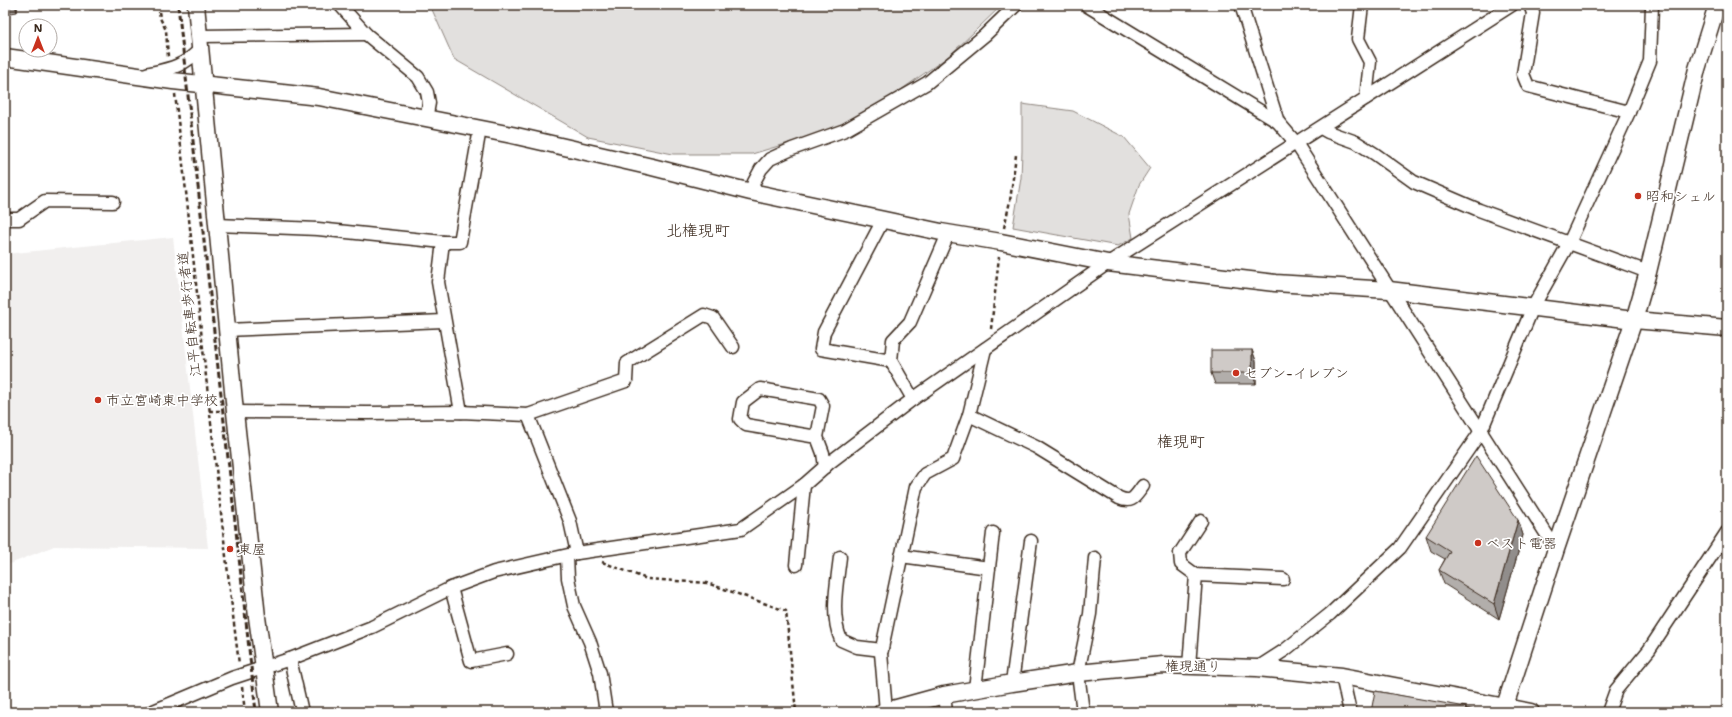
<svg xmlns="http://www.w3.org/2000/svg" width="1732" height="717" font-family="'Shantell Sans','Klee One',sans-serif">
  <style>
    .built { fill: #f1efee }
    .green { fill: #e2e0de; stroke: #8e857e }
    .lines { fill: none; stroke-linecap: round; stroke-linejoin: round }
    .street-casing { stroke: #3b2a1e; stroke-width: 15 }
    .secondary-casing { stroke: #3b2a1e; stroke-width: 19 }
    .path { stroke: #3b2a1e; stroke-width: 2.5; stroke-dasharray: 4 3; stroke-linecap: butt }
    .street { stroke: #fff; stroke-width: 12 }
    .secondary { stroke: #fff; stroke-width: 16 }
    .rail { stroke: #3b2a1e; stroke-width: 3; stroke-dasharray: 6 3; stroke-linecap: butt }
    .wall { fill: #b2aeab; stroke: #3b2a1e }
    .shaded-wall { fill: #918d8b; stroke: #3b2a1e }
    .building { fill: #cfcac7; stroke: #3b2a1e }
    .poi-dot { fill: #c8321e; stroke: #fff; stroke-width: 1.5 }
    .labels { text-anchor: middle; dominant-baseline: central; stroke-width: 3.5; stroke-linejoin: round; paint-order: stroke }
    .poi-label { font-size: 14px; fill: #3b2a1e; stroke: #fff; text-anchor: start }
    .street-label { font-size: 14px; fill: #3b2a1e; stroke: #fff }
    .quarter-label { font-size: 16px; fill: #3b2a1e; stroke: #fff }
  </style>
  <rect width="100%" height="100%" fill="#fff"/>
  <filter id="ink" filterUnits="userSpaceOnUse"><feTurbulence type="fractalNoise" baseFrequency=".025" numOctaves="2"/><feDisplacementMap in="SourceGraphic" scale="8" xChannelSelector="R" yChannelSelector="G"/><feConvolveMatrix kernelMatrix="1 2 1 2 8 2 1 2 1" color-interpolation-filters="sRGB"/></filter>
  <g filter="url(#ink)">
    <path class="built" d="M173,237L208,548L54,546L5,566V254Z"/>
    <g class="green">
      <path d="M430,5H1002L949,56L898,92L832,130L752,154H673L588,137L454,59Z"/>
      <path d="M1022,104L1073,111L1124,137L1150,168L1139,185L1129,214L1133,238L1118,246L1013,227L1021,178L1022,151Z"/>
    </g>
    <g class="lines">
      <g class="street-casing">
        <g id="street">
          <path d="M340,5L366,34L418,77L427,92L429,103L426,119"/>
          <path d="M1086,5L1278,122"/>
          <path d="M1241,5L1278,122L1296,143L1556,549"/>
          <path d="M1362,5L1358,39L1370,62L1366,98"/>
          <path d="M1530,5L1533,13L1523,74L1528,86L1629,112"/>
          <path d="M200,36L366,34"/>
          <path d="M146,74C169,69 184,67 201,48"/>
          <path d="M1321,128L1328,132L1356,142L1375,154L1414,182L1479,210L1648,272"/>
          <path d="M751,192L754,182L761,169L770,159L792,149L845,130L927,83L985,35L1016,5"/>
          <path d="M5,219H19L45,201L113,202"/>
          <path d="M883,220L824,332L821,349L891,361L913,399"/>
          <path d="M217,225L318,229L443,242H460L480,129"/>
          <path d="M443,242L438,282L461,412"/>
          <path d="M227,330L444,321"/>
          <path d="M891,361L893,340L910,322L948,234"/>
          <path d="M235,412L368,413L461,412L528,415L626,381L627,363L704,315L713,318L733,347"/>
          <path d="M528,415L570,521L577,553"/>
          <path d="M969,415L1036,447L1119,498C1133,504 1135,496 1143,486"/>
          <path d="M817,437L746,425L740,419L743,402L760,389L819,399L823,406L817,437L823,453L825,467"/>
          <path d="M1201,521L1180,553L1181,564L1196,575L1283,579"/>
          <path d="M901,556L989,568"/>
          <path d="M567,557L568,578L574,606L590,642L600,673L606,712"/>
          <path d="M840,557C837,584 830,615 841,640L857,647L882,650"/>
          <path d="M796,565L804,485"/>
          <path d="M451,588L471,661L507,654"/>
          <path d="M290,659L302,712"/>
          <path d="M1189,666L1196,575"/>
          <path d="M1257,668L1285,650L1330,614L1400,548L1481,431L1533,307L1569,243L1629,112L1650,61L1652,5"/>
          <path d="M1342,676L1350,712"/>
          <path d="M1012,683L1031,541"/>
          <path d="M975,689L993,533"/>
          <path d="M944,695L946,712"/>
          <path d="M886,711L881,653L916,487L925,474L953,459L969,415L985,349"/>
          <path d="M151,712L232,678L290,659L372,627L451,588L494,572L577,553L741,529L804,485L829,463L913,399L1108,263L1512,5"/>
          <path d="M1083,712L1078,673L1090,614L1095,558"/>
          <path d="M1608,712L1616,690L1649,650L1727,532"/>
        </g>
      </g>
      <g class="secondary-casing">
        <g id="secondary">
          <path d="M196,5L235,412L257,617L270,712"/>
          <path d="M5,57L173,81L319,97L512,135L652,167L751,192L941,232L1001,242L1108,263L1275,283L1389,290L1634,320L1727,328"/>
          <path d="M882,712L944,695L1012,683L1078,673L1163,665L1257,668L1342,676L1531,712"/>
          <path d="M1503,712L1556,549L1634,320L1648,272L1697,69L1717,5"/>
        </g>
      </g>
      <g class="path">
        <path d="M158,5L160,18L166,30L168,57"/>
        <path d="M175,94C197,284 215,474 239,664"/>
        <path d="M1004,228L1010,201L1016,155"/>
        <path d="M991,329L999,257"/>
        <path d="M209,411H221"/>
        <path d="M602,562L647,579L707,583L786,611L796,712"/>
        <path d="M242,687L245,712"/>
      </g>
      <use href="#street" class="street"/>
      <use href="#secondary" class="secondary"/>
      <path class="rail" d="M178,5L256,712"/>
    </g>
    <g class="wall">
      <path d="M5,5H17V12L5,14Z"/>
      <path d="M1252,350L1256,361V384H1215L1211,373Z"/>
      <path d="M1518,520L1523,535L1499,619L1444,584L1439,570L1445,559L1431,551L1426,536Z"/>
    </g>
    <g class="shaded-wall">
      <path d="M15,5H17V12Z"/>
      <path d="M1252,350L1256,361V384L1252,373Z"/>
      <path d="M1518,520L1523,535L1499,619L1494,604Z"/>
    </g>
    <g class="building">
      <rect x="1211" y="350" width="41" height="23"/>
      <path d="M1476,456L1518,520L1494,604L1439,570L1450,551L1426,536Z"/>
      <path d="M1375,691L1466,707L1465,712H1371Z"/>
    </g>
  </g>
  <g class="poi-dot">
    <circle cx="1638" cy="196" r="4"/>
    <circle cx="1236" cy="373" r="4"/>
    <circle cx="98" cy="400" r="4"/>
    <circle cx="1478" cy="543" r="4"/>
    <circle cx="230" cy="549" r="4"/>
  </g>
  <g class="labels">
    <g class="poi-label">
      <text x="1646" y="196">昭和シェル</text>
      <text x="1244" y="373">セブン-イレブン</text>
      <text x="106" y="400">市立宮崎東中学校</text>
      <text x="1486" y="543">ベスト電器</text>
      <text x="238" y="549">東屋</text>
    </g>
    <g class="street-label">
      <text transform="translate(189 314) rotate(-96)">江平自転車歩行者道</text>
      <text transform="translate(1193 666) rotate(1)">権現通り</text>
    </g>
    <g class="quarter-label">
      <text x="698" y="230">北権現町</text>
      <text x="1181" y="441">権現町</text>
    </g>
  </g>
  <rect width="1732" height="717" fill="none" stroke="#fff" stroke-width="20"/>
  <rect x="10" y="10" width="1712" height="697" fill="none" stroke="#3b2a1e" stroke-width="1.5" filter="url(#ink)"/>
  <g transform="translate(38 38)"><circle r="19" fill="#ffffff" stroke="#b1aaa5"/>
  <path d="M0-3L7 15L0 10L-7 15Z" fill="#c8321e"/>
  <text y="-6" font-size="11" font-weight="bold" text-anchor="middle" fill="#3b2a1e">N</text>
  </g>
</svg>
